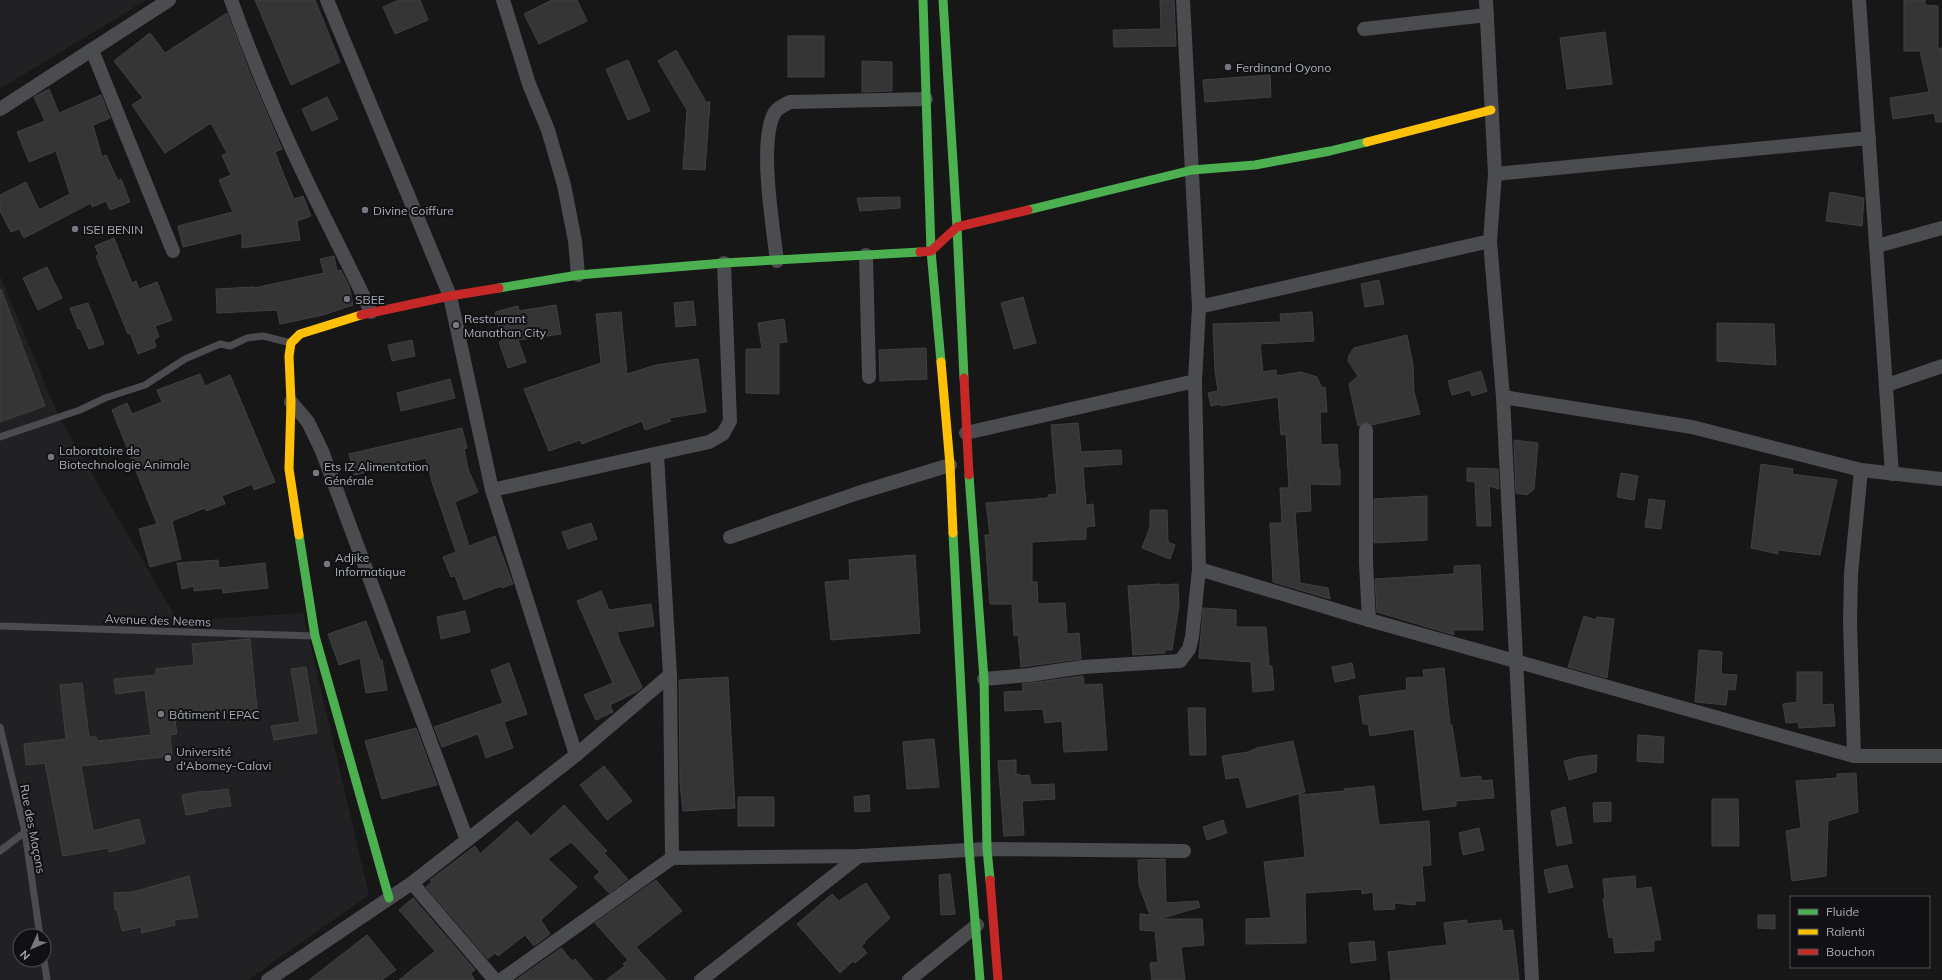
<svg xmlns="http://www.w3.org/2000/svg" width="1942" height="980" font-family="Mulish,sans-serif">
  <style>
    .built { fill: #212123; fill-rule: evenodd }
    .building { fill: #353536; stroke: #3f4043 }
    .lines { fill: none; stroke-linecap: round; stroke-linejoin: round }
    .lane { stroke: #4b4c50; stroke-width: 7 }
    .street { stroke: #4b4c50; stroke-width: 14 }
    .fast { stroke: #4caf50; stroke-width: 9 }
    .slow { stroke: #ffc107; stroke-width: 9 }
    .jam { stroke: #c62828; stroke-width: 9 }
    .poi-dot { fill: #757880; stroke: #111113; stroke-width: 1.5 }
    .labels { text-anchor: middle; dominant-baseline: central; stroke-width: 4; stroke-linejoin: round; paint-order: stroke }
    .poi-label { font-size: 12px; fill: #a8adb8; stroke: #111113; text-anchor: start }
    .street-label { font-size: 12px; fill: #a8adb8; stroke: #111113 }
  </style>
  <rect width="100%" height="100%" fill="#171717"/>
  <g class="built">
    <path d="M0,0H146L0,89Z"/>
    <path d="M0,276L59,417L178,621L303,613L369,895L248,980H0ZM20,936H44V960H20Z"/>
  </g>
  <g class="building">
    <path d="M255,0H315L340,62L291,85Z"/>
    <path d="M399,0H420L428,20L395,34L383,7Z"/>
    <path d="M552,0H577L587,21L539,44L524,14Z"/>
    <path d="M1160,0H1174L1176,46L1114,47L1113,30L1161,29Z"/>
    <path d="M1904,0H1925V5L1938,6V49L1942,48V122H1936L1934,113L1893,119L1890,98L1929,92L1920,51H1904Z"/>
    <path d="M227,13L249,71L282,149L275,152L283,173L294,199L303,196L311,216L297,221L300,240L242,248V233L183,247L178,226L233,212L219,180L231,175L222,155L227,153L211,123L165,153L132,105L143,98L114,61L150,33L165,53Z"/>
    <path d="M1605,32L1612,84L1567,89L1560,38Z"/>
    <rect x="788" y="36" width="36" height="41"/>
    <path d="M676,50L706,102H710L705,170L683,169L687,110L658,61Z"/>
    <path d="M628,60L650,111L628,120L606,69Z"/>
    <path d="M862,61L892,62V91L862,92Z"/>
    <path d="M1270,75L1271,97L1205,102L1203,80Z"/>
    <path d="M49,89L59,113L101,95L110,118L93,125L102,157L106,155L118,181L121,179L130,202L110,210L106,201L92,207L91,203L24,238L19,229L11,232L0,211V195L26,182L39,210L70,194L56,151L29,162L17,132L45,121L34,97Z"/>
    <path d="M327,97L338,119L312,131L302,109Z"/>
    <path d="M1830,192L1864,198L1862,226L1826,221Z"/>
    <path d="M900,197V208L860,211L857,198Z"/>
    <path d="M114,238L132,283L136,281L139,289L157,282L172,320L155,326L159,337L154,339L156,347L138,354L130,333L128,334L96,256L99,255L95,246Z"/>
    <path d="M334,256L337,271L341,270L349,286L353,305L323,315L280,324L277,310L217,313L216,289L254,287V288L324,273L320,259Z"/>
    <path d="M47,267L62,298L38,310L23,278Z"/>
    <path d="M1379,280L1384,304L1365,307L1361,284Z"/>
    <path d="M1,289L45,406L0,422V290Z"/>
    <path d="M1023,297L1036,343L1014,349L1001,303Z"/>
    <path d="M693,301L696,325L676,327L674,303Z"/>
    <path d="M88,303L104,344L89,349L80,328L78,329L70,308Z"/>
    <path d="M556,305L561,334L518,340L526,362L508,368L499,342L502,341L495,312L518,306L519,311Z"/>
    <path d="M621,312L627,374L656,365L698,359L706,412L669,418L671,421L645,430L642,421L582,444L580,440L549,451L524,389L601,363L596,314Z"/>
    <path d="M1312,312L1314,341L1260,344L1263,372L1276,370L1277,376L1301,372L1317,377L1322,388L1325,387L1327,412H1320L1321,445L1337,444L1339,469H1340V485L1310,484L1311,511L1295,512L1300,583L1328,588L1330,599L1273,582L1270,523H1282L1280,488H1289L1286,434L1281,435L1278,397L1221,406L1220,404L1211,406L1208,393L1218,391L1215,371L1213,324L1281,322L1280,314Z"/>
    <path d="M784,319L787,342L779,343V394L746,393V349H762L758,323Z"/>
    <path d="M1717,323L1774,324L1776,365L1717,361Z"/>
    <path d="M1407,335L1413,365L1414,392L1420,414L1372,425L1366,422L1358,426L1349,384L1358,376L1348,361L1349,355L1354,348Z"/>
    <path d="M412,340L415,356L392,361L388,345Z"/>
    <path d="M926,348L927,379L880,381L879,350Z"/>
    <path d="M1481,371L1487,391L1472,396L1470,390L1452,395L1448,381Z"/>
    <path d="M200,374L205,386L230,375L275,482L254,490L252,484L222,496L225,504L206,511L205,508L172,521L181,559L150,567L139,529L157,524L112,410L127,403L132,414L162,402L157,390Z"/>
    <path d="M450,379L455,398L401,411L397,393Z"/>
    <path d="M1078,423L1081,452L1121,450L1122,464L1083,467L1086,505L1093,504L1095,526L1086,527V539L1032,542V582H1037L1038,604L1065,603L1067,634L1079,633L1081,659L1021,667L1018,635L1014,636L1012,604H990L985,535H990L986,503L1048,498V495L1057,494L1051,425Z"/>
    <path d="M462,428L467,448L464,449L468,469L478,492L455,502L469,546L495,536L513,584L502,588L501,586L464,600L455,576L451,577L443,557L456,552L432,482L426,458L354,475L349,454Z"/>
    <path d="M1514,440L1538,443L1534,489L1527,495L1516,493Z"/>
    <path d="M1761,464L1793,469L1792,474L1837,480L1820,555L1778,550V554L1751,548Z"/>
    <path d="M1467,468L1498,469L1499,489L1489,486L1491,526H1477L1475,482L1467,481Z"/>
    <path d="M1621,473L1638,476L1634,500L1617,497Z"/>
    <path d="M1427,496V540L1374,543V499Z"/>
    <path d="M1649,499L1665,501L1661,529L1645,527Z"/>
    <path d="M1150,510H1167L1168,542L1175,545L1170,559L1142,548L1150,527Z"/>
    <path d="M591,523L597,539L568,549L562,532Z"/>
    <path d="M915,555L920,633L831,640L825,582L850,580L849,560Z"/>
    <path d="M218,560L219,568L265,563L268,588L223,593L222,588L194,591V586L182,589L177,563Z"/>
    <path d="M1480,565L1483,630H1453L1454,635L1377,612L1375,579L1454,574V566Z"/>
    <path d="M1160,584V585L1178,584L1179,605L1172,650H1165V653L1133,655L1128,586Z"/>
    <path d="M601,591L609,610L651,604L654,626L617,632L620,642L642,687L638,691L610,705L613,712L596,720L584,695L613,683L577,601Z"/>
    <path d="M1203,608L1236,610V627H1266L1269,666H1272L1274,690L1253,692L1251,662L1199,658Z"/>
    <path d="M465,611L470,632L441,639L437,617Z"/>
    <path d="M1584,616L1596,620L1597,617L1614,619L1607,678L1568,667Z"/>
    <path d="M366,621L380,660H382L387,690L366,693L360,658L339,665L328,634Z"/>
    <path d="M250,639L257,709L175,720L177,734L170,735L172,756L81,766L93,831L139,819L145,843L109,852L108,848L63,856L45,763L26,765L24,744L66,739L60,685L82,683L89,737H96L97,741L151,735L145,690L116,694L114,679L156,675V669L194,665L192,644Z"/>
    <path d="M1699,650L1722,652L1721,674L1737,675L1735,690L1728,689L1726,705L1695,702Z"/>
    <path d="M509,663L527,714L504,722L513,748L486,758L478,734L442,747L434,727L503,703L491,670Z"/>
    <path d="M1352,663L1355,678L1335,682L1332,667Z"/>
    <path d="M306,667L317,733L274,740L271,726L300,722L291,669Z"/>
    <path d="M1444,668L1450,725H1452L1460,778L1481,776V781L1492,780L1494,798L1456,801V806L1423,810L1414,729L1370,736L1368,724H1363L1359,696L1407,690L1406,678L1424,677L1423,670Z"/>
    <path d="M1797,672H1822V705L1833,704L1835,726L1799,728L1798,722L1786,723L1783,704L1797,702Z"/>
    <path d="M1083,676L1084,685L1102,684L1107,750L1064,752L1062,721L1045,723L1043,709L1005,711L1004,692L1023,691L1022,684Z"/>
    <path d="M728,677L735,808L683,811L680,783L679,680Z"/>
    <path d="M1188,708H1205L1206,755H1190Z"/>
    <path d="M416,728L437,785L382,799L365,741Z"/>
    <path d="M1638,735L1664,737L1663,763L1637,761Z"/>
    <path d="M934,739L939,787L907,789L903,742Z"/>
    <path d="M1293,741L1305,792L1247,808L1239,777L1226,779L1222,756L1248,752L1257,748Z"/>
    <path d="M1597,755L1596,772L1569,780L1564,761L1579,757Z"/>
    <path d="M1016,760V775L1020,774V776L1029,775L1031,785L1054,784L1055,799L1022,801L1024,835L1004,836L998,761Z"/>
    <path d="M604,766L632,801L607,820L580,785Z"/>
    <path d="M1856,773L1858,812L1828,821L1826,876L1792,881L1786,831L1801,828L1796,781L1837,778V774Z"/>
    <path d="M1374,786L1379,825L1429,821L1431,865L1422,866L1425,901H1415V905L1394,903L1395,909L1374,910L1373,892L1362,894V889L1305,893L1306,943L1246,944V919L1271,918L1264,862L1305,857L1299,795L1345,791L1344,789Z"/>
    <path d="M228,789L231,806L208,809V811L186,815L182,795L204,791V792Z"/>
    <path d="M869,795L870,811L855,812L854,797Z"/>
    <rect x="738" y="797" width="36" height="29"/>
    <path d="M1712,799H1738L1739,846H1712Z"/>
    <path d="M1611,802V821L1594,822L1593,803Z"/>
    <path d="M564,805L607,851L604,853L628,879L609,893L594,877L600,872L571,842L548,859L577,887L541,920L550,934L534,946L525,935L498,956L495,953L488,959L426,887L432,882L430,880L475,846L480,854L517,821L531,836Z"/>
    <path d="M1565,807L1572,843L1557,846L1551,811Z"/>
    <path d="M1223,820L1227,833L1207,840L1203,827Z"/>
    <path d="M1479,828L1484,850L1463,855L1459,833Z"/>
    <path d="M1165,859L1166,903L1198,901L1200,907L1159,919H1202L1204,945L1181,947L1185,980H1152L1150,963L1158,962L1155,931L1140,930V914L1150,915L1139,885L1138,860Z"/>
    <path d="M1567,865L1573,887L1549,893L1544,870Z"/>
    <path d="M950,874L955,914L941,915L939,875Z"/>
    <path d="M189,876L198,917L174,920L175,925L142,933L141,927L122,931L117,910H115L114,893L133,892Z"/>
    <path d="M1635,876L1636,889L1651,887L1661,940H1654V951L1615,953L1613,937L1609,938L1603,899L1605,898L1603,879Z"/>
    <path d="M656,880L682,911L636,947L666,980H606L625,966L623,964L628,960L595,923Z"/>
    <path d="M866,883L890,918L864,942L865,943L861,946L867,953L855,963L853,961L840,973L797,924L832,894L839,901Z"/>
    <path d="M413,898L475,970L470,973L475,980H399L435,951L399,910Z"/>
    <path d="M1758,915H1775V929L1758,928Z"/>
    <path d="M1467,920V924L1501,920L1503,931L1513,930L1519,980H1391L1388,952L1447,945L1444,923Z"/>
    <path d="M367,935L396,970L382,980H309Z"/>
    <path d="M1374,941L1376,960L1351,963L1349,943Z"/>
    <path d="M561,948L572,961L575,959L593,980H516Z"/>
  </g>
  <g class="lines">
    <g class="lane">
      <path d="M0,437L80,410L105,398L145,385L185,359L220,344L230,346L247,338L263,336L291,343"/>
      <path d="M0,626L314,636"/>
      <path d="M0,727L25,832L40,936"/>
      <path d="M0,851L25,832"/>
      <path d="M44,960L47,980"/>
    </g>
    <g class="street">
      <path d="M231,0C253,61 278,121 306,179C327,223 350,267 371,312"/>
      <path d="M327,0L450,296L492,490L576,755"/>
      <path d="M503,0L529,84L548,130L564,185L575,241L578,275"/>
      <path d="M1486,0L1495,174L1490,241L1503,397L1532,980"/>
      <path d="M1859,0L1892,474"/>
      <path d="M1364,29L1487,15"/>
      <path d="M92,50L173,251"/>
      <path d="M0,109L169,0"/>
      <path d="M1495,174L1869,138"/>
      <path d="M1877,246L1942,228"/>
      <path d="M866,255L869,377"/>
      <path d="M777,261C773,227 758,140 775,112C779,107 784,105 790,102L926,99"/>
      <path d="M1199,307L1490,241"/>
      <path d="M1887,385L1942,366"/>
      <path d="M1503,397L1692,427L1861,470L1942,479"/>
      <path d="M291,402L308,422L322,451L467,840"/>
      <path d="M1366,430V563L1369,620"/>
      <path d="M966,433L1195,381"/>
      <path d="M657,455L670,675L672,858"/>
      <path d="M492,490L709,442L723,434L730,421L724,263"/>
      <path d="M730,537L858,493L950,465"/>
      <path d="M1199,569L1369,620L1854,756H1942"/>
      <path d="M984,679L1029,675L1083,667L1180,661L1189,649L1192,637L1199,569L1195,381L1199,307L1183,0"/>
      <path d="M1854,756L1850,623L1851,574L1861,470"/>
      <path d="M412,883L495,980"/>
      <path d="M268,980L412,883L576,755L670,675"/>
      <path d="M501,980L672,858L859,856L987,849L1184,851"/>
      <path d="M701,980L859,856"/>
      <path d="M909,980L977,925"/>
    </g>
    <g class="fast">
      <path d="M923,0L931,251L941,362"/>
      <path d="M943,0L957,227L964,378"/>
      <path d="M1028,210L1192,170L1255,165L1330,151L1367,142"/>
      <path d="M499,288L578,275L724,263L920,252"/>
      <path d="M969,475L984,679L987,849L990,880"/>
      <path d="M953,533L969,849L980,980"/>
      <path d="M299,535L315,636L389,898"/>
    </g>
    <g class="slow">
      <path d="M1367,142L1491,110"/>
      <path d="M941,362L950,465L953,533"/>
      <path d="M299,535L289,469L291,402L289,356L291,343L300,334L361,315"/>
    </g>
    <g class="jam">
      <path d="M920,252L931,251L957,227L1028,210"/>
      <path d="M361,315L450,296L499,288"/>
      <path d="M964,378L969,475"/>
      <path d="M990,880L998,980"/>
    </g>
  </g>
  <g class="poi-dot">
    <circle cx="1228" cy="67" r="4"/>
    <circle cx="365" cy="210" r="4"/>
    <circle cx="75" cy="229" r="4"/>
    <circle cx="347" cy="299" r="4"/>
    <circle cx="456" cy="325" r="4"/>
    <circle cx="51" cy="457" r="4"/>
    <circle cx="316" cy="473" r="4"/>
    <circle cx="327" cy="564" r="4"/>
    <circle cx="161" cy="714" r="4"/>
    <circle cx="168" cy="758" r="4"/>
  </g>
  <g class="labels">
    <g class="poi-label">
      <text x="1236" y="67">Ferdinand Oyono</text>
      <text x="373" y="210">Divine Coiffure</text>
      <text x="83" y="229">ISEI BENIN</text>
      <text x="355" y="299">SBEE</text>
      <text x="464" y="318">Restaurant<tspan x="464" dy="14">Manathan City</tspan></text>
      <text x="59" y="450">Laboratoire de<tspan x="59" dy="14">Biotechnologie Animale</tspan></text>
      <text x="324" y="466">Ets IZ Alimentation<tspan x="324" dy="14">Générale</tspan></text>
      <text x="335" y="557">Adjike<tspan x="335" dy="14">Informatique</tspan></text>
      <text x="169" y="714">Bâtiment I EPAC</text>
      <text x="176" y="751">Université<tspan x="176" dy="14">d'Abomey-Calavi</tspan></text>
    </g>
    <g class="street-label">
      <text transform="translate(158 620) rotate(2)">Avenue des Neems</text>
      <text transform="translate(33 829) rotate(79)">Rue des Maçons</text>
    </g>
  </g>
  <rect x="1790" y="896" width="140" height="72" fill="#111113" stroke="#4d4f55"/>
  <rect x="1798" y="909" width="20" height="6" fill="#4caf50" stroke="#4d4f55"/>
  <text x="1826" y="916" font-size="12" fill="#a8adb8">Fluide</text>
  <rect x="1798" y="929" width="20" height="6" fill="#ffc107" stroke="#4d4f55"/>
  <text x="1826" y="936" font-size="12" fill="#a8adb8">Ralenti</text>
  <rect x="1798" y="949" width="20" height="6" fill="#c62828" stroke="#4d4f55"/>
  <text x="1826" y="956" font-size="12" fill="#a8adb8">Bouchon</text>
  <g transform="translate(32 948) rotate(225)"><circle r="19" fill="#111113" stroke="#4d4f55"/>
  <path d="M0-3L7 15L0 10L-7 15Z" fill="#757880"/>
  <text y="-6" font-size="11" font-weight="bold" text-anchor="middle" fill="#a8adb8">N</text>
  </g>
</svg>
